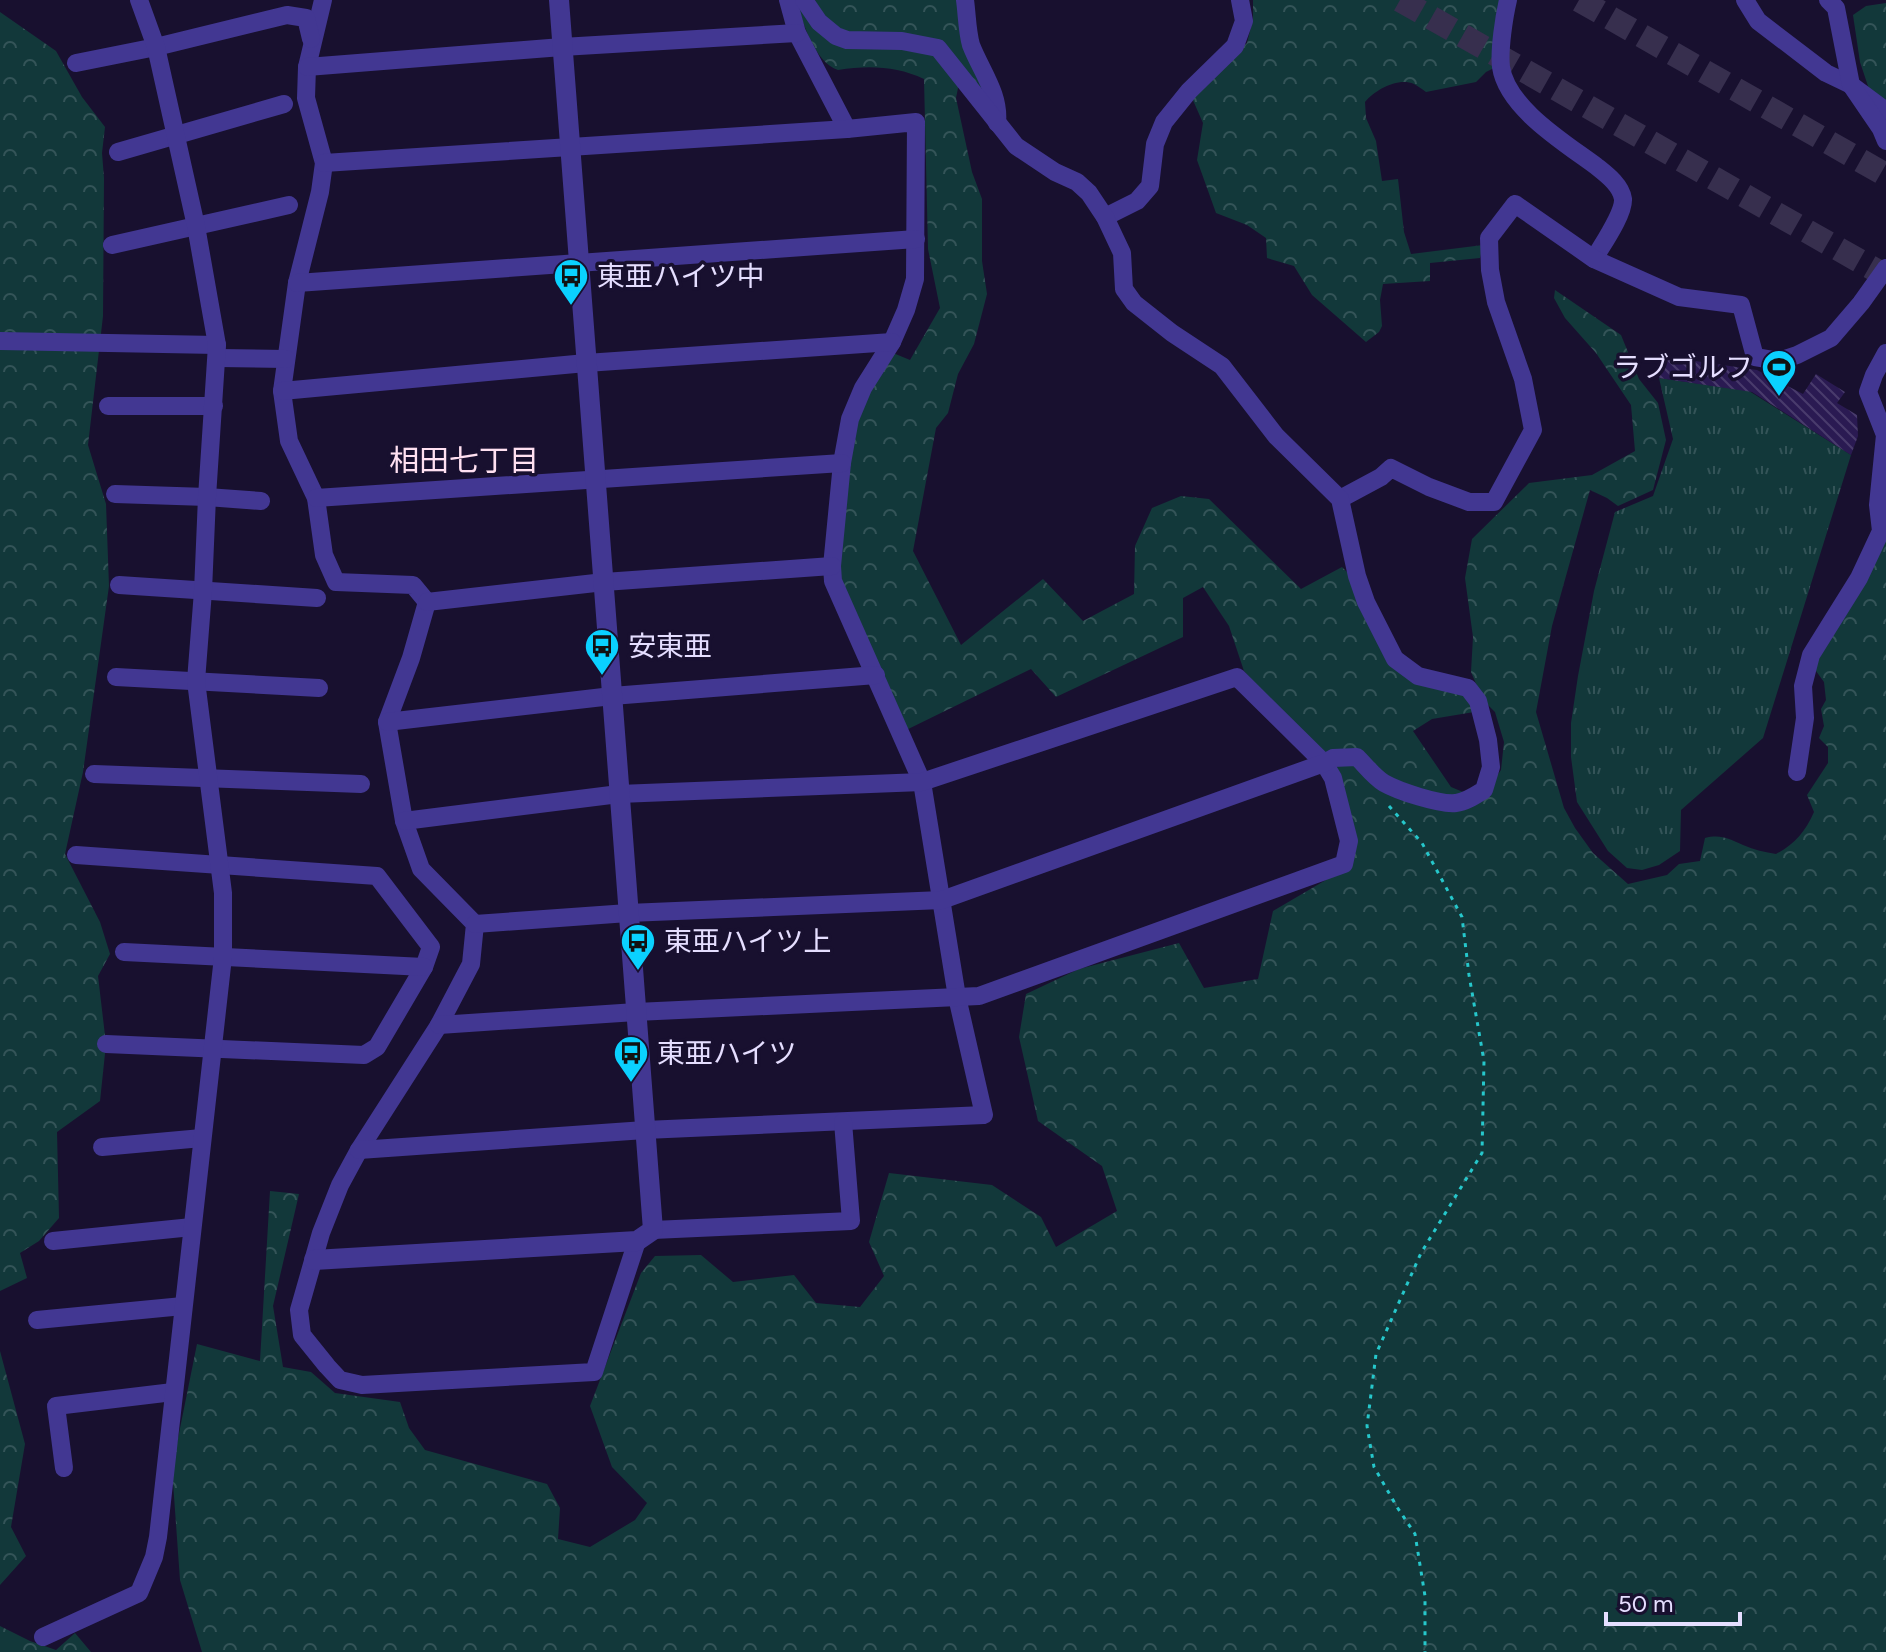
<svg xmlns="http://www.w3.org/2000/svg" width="1886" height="1652" font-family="Figtree,'Noto Sans JP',sans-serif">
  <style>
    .grass { fill: url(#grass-tufts) }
    .forest { fill: url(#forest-crowns) }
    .building { fill: url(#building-back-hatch) }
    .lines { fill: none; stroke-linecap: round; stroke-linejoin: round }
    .motorway-tunnel { stroke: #372f4e; stroke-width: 24; stroke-dasharray: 24 12; stroke-linecap: butt }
    .path { stroke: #26c7cb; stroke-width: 3; stroke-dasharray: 4 6; stroke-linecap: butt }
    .minor { stroke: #423792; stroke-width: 18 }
    .tertiary { stroke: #423792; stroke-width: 20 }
    .labels { text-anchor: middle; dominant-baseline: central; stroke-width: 7; stroke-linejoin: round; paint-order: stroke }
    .poi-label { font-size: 28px; fill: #e5deff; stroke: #18102f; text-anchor: start }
    .neighbourhood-label { font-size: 30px; fill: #ffe0f1; stroke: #18102f }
  </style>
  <defs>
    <pattern id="grass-tufts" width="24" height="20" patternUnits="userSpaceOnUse" patternTransform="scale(2)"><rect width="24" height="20" fill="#12383a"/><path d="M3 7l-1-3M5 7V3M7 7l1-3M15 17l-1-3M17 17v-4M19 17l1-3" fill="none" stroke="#345458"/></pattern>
    <pattern id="forest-crowns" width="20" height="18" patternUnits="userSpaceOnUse" patternTransform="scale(2)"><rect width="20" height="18" fill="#12383a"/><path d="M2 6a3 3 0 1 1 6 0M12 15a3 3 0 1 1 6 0" fill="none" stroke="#345458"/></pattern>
    <pattern id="building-back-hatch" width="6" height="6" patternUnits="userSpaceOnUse" patternTransform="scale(2)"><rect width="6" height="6" fill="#2a1a52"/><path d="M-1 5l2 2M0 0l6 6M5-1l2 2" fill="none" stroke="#493b6c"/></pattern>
  </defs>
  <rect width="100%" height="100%" fill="#18102f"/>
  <path class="grass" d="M1659,378L1749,391L1851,455L1763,738L1681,810L1680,851L1659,865L1642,870L1627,868L1608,851L1577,802L1571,757V723L1578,676L1594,591L1615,512L1653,496L1673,439Z"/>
  <g class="forest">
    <path d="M796,0L816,25L935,53L959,83L956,98L972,172L982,199V261L987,294L974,344L958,374L948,413L936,428L913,551L961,645L1043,579L1083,621L1134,594L1135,546L1152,508L1181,496L1209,499L1301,589L1342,567L1348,573L1389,661L1469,696L1474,712L1432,719L1413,731L1451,787L1463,792L1479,793L1491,784L1501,770L1504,742L1495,712L1483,700L1471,672L1473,637L1465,578L1472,539L1529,483L1592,475L1635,451L1631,405L1596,353L1565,318L1554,298L1555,290L1621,335L1639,379L1658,403L1666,440L1653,490L1618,506L1607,498L1590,490L1552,626L1536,712L1564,808L1575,828L1593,853L1628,884L1667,875L1679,864L1700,861L1705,838C1721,834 1729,839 1743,845C1754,850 1765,852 1776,854C1795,844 1805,832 1814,812L1807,795L1828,763V747L1819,738L1824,726L1821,709L1826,700L1824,682L1816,671V658L1886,533V1652H202L180,1580L172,1468L197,1344L260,1361L270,1191L299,1194L273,1306L283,1367L311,1372L335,1393L400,1402L409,1428L425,1450L547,1484L560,1508L558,1539L590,1547L635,1520L647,1503L612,1467L590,1406L641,1273L655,1256L701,1255L733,1282L794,1275L816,1303L860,1307L884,1276L869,1242L889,1173L992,1185L1041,1217L1056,1247L1117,1211L1102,1166L1038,1121L1019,1037L1026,994L1079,969L1179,943L1204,988L1258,979L1273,911L1348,867L1340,778L1244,671L1229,626L1203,587L1183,598V637L1056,697L1031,669L900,733L832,566L850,419L893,353L910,360L940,308L928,249L924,79C897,66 868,65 838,70C815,63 802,21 796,0Z"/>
    <path d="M815,0H959L990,107L941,43C916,41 860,40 839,29C829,24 819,10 815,0Z"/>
    <path d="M1253,0H1501L1496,67L1486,72L1476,82L1426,92C1422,89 1418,86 1414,84C1398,77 1375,90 1365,102L1366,118L1376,141L1382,181L1398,179L1404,232L1411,254L1483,245L1480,258L1430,263V281L1383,284L1380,300L1382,326L1379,332L1366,342L1312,295L1294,266L1267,258L1266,238L1247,225L1216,213L1197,160L1203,123L1192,98L1212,75L1247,43L1253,19Z"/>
    <path d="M1886,3V104L1869,89L1860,62L1853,15L1866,6Z"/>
    <path d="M0,12L56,51L82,97L105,127L102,153L104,178L103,316L88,445L106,504L109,586L83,772L65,854L100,922L110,954L98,976L106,1044L100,1101L57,1132L59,1218L39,1241L20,1253L27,1278L0,1291Z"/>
    <path d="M0,1351L25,1444L11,1527L26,1556L0,1585Z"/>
    <path d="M0,1626L30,1641L56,1650L75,1633L91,1652H0Z"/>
  </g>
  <path class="building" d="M1661,356L1757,370L1803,394L1816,374L1845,392L1837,403L1857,415L1858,436L1851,455L1752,392L1659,378Z"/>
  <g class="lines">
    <g class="motorway-tunnel">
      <path d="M1400,0L1886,276"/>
      <path d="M1579,0L1886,175"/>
    </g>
    <path class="path" d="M1389,806L1422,843L1462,917L1469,975L1484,1061L1482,1153L1421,1253L1376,1354L1367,1426L1374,1467L1397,1507L1415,1534L1425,1596V1652"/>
    <g class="minor">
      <path d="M323,0L307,67L306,98L324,163L320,192L297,283L282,391L289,441L316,498L324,555L336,582L413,585L427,602L411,658L387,722L404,821L421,869L475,924L471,964L439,1025L359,1150L340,1185L321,1233L299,1310L302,1335L327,1366L340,1380L362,1385L594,1372L637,1241"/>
      <path d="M788,0L797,33L847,129"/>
      <path d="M965,0C967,14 967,31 971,45C981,71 1000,94 997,123"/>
      <path d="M1508,0C1504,17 1499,50 1501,67C1507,108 1565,143 1596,166C1606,174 1621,185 1623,199C1624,214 1602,245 1594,259"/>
      <path d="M1745,0L1758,21L1826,73L1851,85L1886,111"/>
      <path d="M1828,0L1836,8L1851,85L1881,129L1886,141"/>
      <path d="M76,63L156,47L287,15L306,18L311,39"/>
      <path d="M307,67L562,47L797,33"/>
      <path d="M118,152L284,104"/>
      <path d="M324,163L847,129L916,122L915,279L906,310L892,342L863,388L850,419L842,463L832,566L833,581L922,782L957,997L984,1115L645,1130L359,1150"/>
      <path d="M1105,217L1137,201L1150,186L1155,144L1164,122L1189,91L1235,46L1244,21L1240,0"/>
      <path d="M112,245L289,205"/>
      <path d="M297,283L916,239"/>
      <path d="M0,341L217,345"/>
      <path d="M218,358L286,359"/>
      <path d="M282,391L586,363L892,342"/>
      <path d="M108,406H214"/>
      <path d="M115,494L207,497L261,501"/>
      <path d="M316,498L842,463"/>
      <path d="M1340,499L1381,477L1391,468L1429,487L1469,502H1494L1533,430L1523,379L1496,302L1490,270L1489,238L1515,204L1594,259L1679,297L1741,305L1755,357L1779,361L1797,355L1831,338L1861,303L1886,268"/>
      <path d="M119,585L317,598"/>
      <path d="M427,602L604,582L832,566"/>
      <path d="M116,677L319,688"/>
      <path d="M387,722L612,696L876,675"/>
      <path d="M1797,772L1805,718L1803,686L1811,655L1859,578L1881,531L1878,505L1885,435L1868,392L1874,375L1886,353"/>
      <path d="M94,774L361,784"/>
      <path d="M404,821L619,794L922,782L1237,677L1324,763L1333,778L1349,841L1344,864L979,996L636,1012L439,1025"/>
      <path d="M76,855L377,876L431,947L424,967L377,1047L364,1055L106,1044"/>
      <path d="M475,924L628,913L942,900L1324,763L1333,758L1357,757C1365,765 1374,777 1384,783C1398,791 1440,805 1456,803C1466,802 1476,795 1484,790L1491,767L1488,740L1478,701L1468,688L1418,676L1395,659L1366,602L1357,576L1340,499L1276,436L1222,366L1172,333L1134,303L1124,289L1122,253L1105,217L1089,193L1077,182L1055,172L1016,146L938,48L902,41L847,40L836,36L819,22L804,0"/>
      <path d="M124,952L424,967"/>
      <path d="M102,1147L202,1138"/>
      <path d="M653,1230L851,1221L843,1122"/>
      <path d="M53,1241L192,1227"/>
      <path d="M37,1320L183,1306"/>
      <path d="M64,1468L56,1406L173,1392"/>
      <path d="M43,1637L139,1593L154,1557L158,1537L223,957V893L196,681L203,591L207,497L217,345L196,226L156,47L139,0"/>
    </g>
    <path class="tertiary" d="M314,1260L637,1241L653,1230L559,0"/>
  </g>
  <defs>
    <g id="bus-pin" transform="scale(1.8)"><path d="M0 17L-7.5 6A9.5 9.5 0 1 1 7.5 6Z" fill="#0ad1ff" stroke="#18102f"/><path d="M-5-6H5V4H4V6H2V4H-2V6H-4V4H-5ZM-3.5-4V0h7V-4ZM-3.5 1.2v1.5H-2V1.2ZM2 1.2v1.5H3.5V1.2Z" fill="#111"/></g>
    <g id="stadium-pin" transform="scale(1.8)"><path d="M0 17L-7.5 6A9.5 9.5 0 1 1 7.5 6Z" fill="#0ad1ff" stroke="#18102f"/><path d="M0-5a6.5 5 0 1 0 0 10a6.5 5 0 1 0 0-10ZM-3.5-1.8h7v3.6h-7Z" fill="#111"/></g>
  </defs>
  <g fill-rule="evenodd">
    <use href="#bus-pin" x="571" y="276"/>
    <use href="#stadium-pin" x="1779" y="367"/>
    <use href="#bus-pin" x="602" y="646"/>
    <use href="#bus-pin" x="638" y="941"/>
    <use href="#bus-pin" x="631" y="1053"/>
  </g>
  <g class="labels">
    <g class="poi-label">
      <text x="597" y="276">東亜ハイツ中</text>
      <text x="1753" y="367" text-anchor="end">ラブゴルフ</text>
      <text x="628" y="646">安東亜</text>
      <text x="664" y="941">東亜ハイツ上</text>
      <text x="657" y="1053">東亜ハイツ</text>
    </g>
    <g class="neighbourhood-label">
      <text x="464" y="460">相田七丁目</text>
    </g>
  </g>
  <path d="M1606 1612v12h134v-12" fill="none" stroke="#e5deff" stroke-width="4"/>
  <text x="1618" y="1612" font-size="24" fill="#e5deff" stroke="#18102f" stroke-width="6" paint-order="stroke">50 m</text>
</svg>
